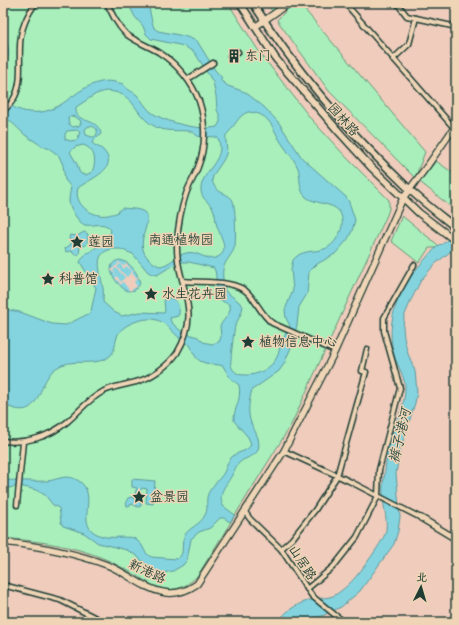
<svg xmlns="http://www.w3.org/2000/svg" width="459" height="625" font-family="'Indie Flower','LXGW WenKai TC',sans-serif">
  <style>
    .green { fill: #a9efbb; stroke: #649678 }
    .water { fill: #84d4e0; stroke: #5c989b; fill-rule: evenodd }
    .pier { fill: #efccbc; fill-rule: evenodd }
    .lines { fill: none; stroke-linecap: round; stroke-linejoin: round }
    .street-casing { stroke: #1f3d34; stroke-width: 7 }
    .secondary-casing { stroke: #1f3d34; stroke-width: 8 }
    .primary-casing { stroke: #1f3d34; stroke-width: 9 }
    .street { stroke: #efd5b6; stroke-width: 4 }
    .secondary { stroke: #efd5b6; stroke-width: 5.5 }
    .primary { stroke: #efd5b6; stroke-width: 6 }
    .labels { text-anchor: middle; dominant-baseline: central; stroke-width: 3; stroke-linejoin: round; paint-order: stroke }
    .poi-label { font-size: 13px; fill: #1f3d34; stroke: #efd5b6; text-anchor: start }
    .street-label { font-size: 13px; fill: #1f3d34; stroke: #efd5b6 }
    .park-label { font-size: 13px; fill: #26463b; stroke: #efd5b6 }
    .water-label { font-size: 14px; font-style: italic; fill: #294c45; stroke: #efd5b6 }
  </style>
  <rect width="100%" height="100%" fill="#efccbc"/>
  <filter id="ink" filterUnits="userSpaceOnUse"><feTurbulence type="fractalNoise" baseFrequency=".025" numOctaves="2"/><feDisplacementMap in="SourceGraphic" scale="8" xChannelSelector="R" yChannelSelector="G"/><feConvolveMatrix kernelMatrix="1 2 1 2 8 2 1 2 1" color-interpolation-filters="sRGB"/></filter>
  <g filter="url(#ink)">
    <g class="green">
      <path d="M3,3H228L260,53L311,119L346,157L389,200V209L387,215L291,425L198,575C189,585 178,591 165,589C153,587 143,579 132,573C123,568 114,563 105,559C72,545 38,541 3,538Z"/>
      <path d="M267,3H282L272,11Z"/>
      <path d="M294,3H299L425,152L415,178L329,91L277,20Z"/>
      <path d="M436,161L456,175V211L420,182Z"/>
      <path d="M402,216L438,245L436,248H429L419,263L391,241Z"/>
    </g>
    <g class="water">
      <path d="M128,3H148L152,22L154,28L158,31L184,36L197,41L215,70L222,78L220,80L228,86L245,92L264,107L279,123L302,158L346,197L349,202L355,220L352,231L348,239L335,254L317,264L309,272L307,294L299,307L297,325L292,345L284,364L279,371L252,390C249,400 247,413 251,423C255,432 261,439 258,450C255,457 246,457 240,462C236,465 235,470 232,475C227,485 217,492 223,506L235,515L230,522L224,518H220L210,528L199,532L191,539L187,560L183,565L173,571L162,573L152,570L137,556L127,550L98,543L84,533L63,526L61,522L59,508L53,505L45,495L36,490L20,486L3,489V480C17,480 32,482 46,481C53,481 60,477 67,477C71,477 76,479 79,481C99,495 76,522 95,533C108,541 120,535 134,538L141,544L146,553L151,557L177,559C186,554 180,545 184,537C187,528 201,525 205,515C209,509 205,501 208,494C210,488 219,480 223,474C227,468 227,460 233,456C239,451 248,452 251,444L248,437L234,421C233,408 242,402 239,385L230,378L223,366C214,363 199,366 194,354C192,351 192,348 190,345C175,339 169,321 153,319C141,318 120,325 117,337C114,346 116,353 107,358C92,367 72,357 56,368C35,383 43,425 3,404V309L20,312L52,324L66,325L88,314L91,311L96,288L80,262L86,253L90,252L109,238L111,230C104,220 94,227 85,225C79,224 70,208 69,202C69,197 70,192 71,187L65,180L63,165L59,156L50,149L42,146L25,135L3,114V98C9,106 19,111 29,112C62,116 72,88 101,82C108,80 116,82 123,84C127,90 132,91 137,95C142,100 145,107 151,112C164,122 200,131 217,127L220,122V116L217,110L216,96L213,82L195,53L184,46L151,39L146,34L143,26L135,17ZM106,91C137,92 133,116 156,127C166,132 178,130 189,131C194,132 196,136 200,137C206,138 212,135 218,138C227,160 203,169 201,188C200,200 211,202 214,211C216,216 215,222 217,226C220,236 232,253 215,258C206,261 197,250 186,253C176,255 169,266 159,266C124,248 157,223 144,212C138,208 128,209 122,208C120,209 119,211 118,212C115,214 111,214 108,215C93,218 73,205 78,188C89,179 121,169 103,150C100,147 95,146 92,143L101,134C98,116 74,125 76,107L96,94ZM248,112C272,113 272,130 283,145C288,153 295,160 298,168C301,177 298,190 306,197C319,207 345,200 342,226C341,231 339,234 337,238C324,259 306,244 293,260L291,269L293,290L285,310L286,318L290,326C287,332 283,338 281,345C279,349 279,353 277,357C272,368 257,376 245,375C238,375 233,372 231,365C230,362 234,330 235,326C238,319 242,314 243,306L238,301L225,291C224,284 221,273 224,266C227,258 233,254 235,246C236,238 236,205 232,199C225,191 216,195 212,180C214,170 223,164 226,154C228,148 225,141 226,135C234,128 238,115 248,112ZM74,116L80,120L81,123L79,126L73,127L69,124L68,118ZM89,126C96,126 100,131 95,137H92L86,135L85,129ZM77,130L80,132L77,140L70,141L65,139V134L67,131ZM83,145C95,149 97,161 92,172L86,175L81,174L79,171L77,164L70,152L75,147ZM113,249H120L133,254L148,272L152,274L157,275L175,264L183,262H189L214,268C219,278 212,291 221,300C223,302 227,303 230,305C232,314 224,318 220,326L221,337L219,342L212,344L203,342L198,337L182,332L171,322L170,318L178,316C181,311 178,303 174,299L169,298L164,300L165,311L164,313L140,312L122,316L114,312L103,302C103,295 104,289 102,283C100,269 93,252 113,249Z"/>
      <path d="M3,34C11,49 9,59 3,74Z"/>
      <path d="M84,232L88,234C88,235 87,244 86,245L80,247L79,254L76,255L72,251L66,252L65,248L69,246L71,244L69,238L70,235L77,236Z"/>
      <path d="M456,233V247L435,264L421,280L411,300L404,317L403,328L404,338L408,354L415,371L417,392L415,403L399,454L396,474L400,517L398,531L394,544L360,591L341,607L322,616L311,618L300,622H278C287,609 300,602 315,599C321,598 328,598 333,596C339,593 345,588 350,583C358,576 382,543 385,534C389,522 383,507 383,495C382,487 384,479 385,471C386,461 387,451 390,441C395,423 406,405 405,386C404,375 397,365 394,355C382,310 409,273 440,244L441,245Z"/>
      <path d="M119,260C130,261 139,274 140,284L135,290C133,290 131,291 129,291C120,290 100,265 119,260Z"/>
      <path d="M132,479L155,481L153,504L146,503L147,489L142,488L139,492L141,495V506L138,507L132,504L128,506H127L126,502L128,498L131,497L137,499L140,496L135,493L137,488L132,487Z"/>
    </g>
    <path class="pier" d="M117,261H118L123,266L127,263V264L132,271H134L132,273L136,278L139,276V277L134,282L138,288L136,287L130,291L123,282L120,285L119,284L120,283L115,278L117,276L111,270L119,263ZM120,264L124,269L126,266L132,271L127,277L117,267ZM116,268L125,277L121,282L113,270Z"/>
    <g class="lines">
      <g class="street-casing">
        <g id="street">
          <path d="M345,3L454,128"/>
          <path d="M397,3L407,16L452,26L456,23"/>
          <path d="M230,56L238,52"/>
          <path d="M393,59L409,44L416,18"/>
          <path d="M188,79L213,63"/>
          <path d="M3,112C6,108 10,105 13,100C23,84 19,64 20,46C20,31 27,14 36,3"/>
          <path d="M183,281C201,283 236,279 249,294C258,304 261,314 272,323L335,351"/>
          <path d="M3,441C26,444 49,437 67,422C81,410 87,400 104,391C115,386 125,385 136,382C151,378 168,366 177,353C204,308 175,285 177,242C178,226 181,209 186,194C189,185 195,176 198,167C206,147 206,121 199,101C192,82 177,64 160,53C149,46 136,42 126,34C117,25 112,14 107,3"/>
          <path d="M284,451L349,481L421,518"/>
          <path d="M17,505L23,442"/>
          <path d="M245,512L250,519L281,549L312,596L335,615L345,622"/>
          <path d="M281,549L292,539L315,510L337,476L366,372L362,371L367,349"/>
          <path d="M3,585L60,600L104,622"/>
          <path d="M307,589L334,566L357,537L378,496L379,470L400,388L384,331V318L414,265"/>
        </g>
      </g>
      <g class="secondary-casing">
        <g id="secondary">
          <path d="M255,27L289,3"/>
          <path d="M421,518L456,539"/>
          <path d="M3,542C39,546 73,552 107,565C126,572 142,588 162,592C174,595 187,591 197,584L284,451L335,351L403,198L428,165L456,125"/>
        </g>
      </g>
      <g class="primary-casing">
        <g id="primary">
          <path d="M240,3L276,59L340,133L371,167L419,213L456,241"/>
          <path d="M253,3C296,72 350,133 409,189C424,203 440,215 456,228"/>
        </g>
      </g>
      <use href="#street" class="street"/>
      <use href="#secondary" class="secondary"/>
      <use href="#primary" class="primary"/>
    </g>
  </g>
  <defs>
    <g id="building-bare" transform="scale(1.08)"><path d="M-4-6H4V6H1V3H-1V6H-4ZM-2.5-4.3h1.7v1.8h-1.7ZM.8-4.3h1.7v1.8H.8ZM-2.5-1h1.7V.8h-1.7ZM.8-1h1.7V.8H.8Z" fill="#1f3d34" stroke="#efd5b6" stroke-width="2.5" paint-order="stroke"/></g>
    <g id="sight-bare" transform="scale(1.08)"><path d="M0-6L1.8-2.2L6-1.7L2.9 1.2L3.7 5.4L0 3.3L-3.7 5.4L-2.9 1.2L-6-1.7L-1.8-2.2Z" fill="#1f3d34" stroke="#efd5b6" stroke-width="2.5" paint-order="stroke"/></g>
  </defs>
  <g fill-rule="evenodd">
    <use href="#building-bare" x="234" y="56"/>
    <use href="#sight-bare" x="77" y="242"/>
    <use href="#sight-bare" x="48" y="279"/>
    <use href="#sight-bare" x="151" y="294"/>
    <use href="#sight-bare" x="248" y="342"/>
    <use href="#sight-bare" x="139" y="497"/>
  </g>
  <g class="labels">
    <g class="poi-label">
      <text x="245" y="56">东门</text>
      <text x="88" y="242">莲园</text>
      <text x="59" y="279">科普馆</text>
      <text x="162" y="294">水生花卉园</text>
      <text x="259" y="342">植物信息中心</text>
      <text x="150" y="497">盆景园</text>
    </g>
    <g class="street-label">
      <text transform="translate(343 120) rotate(48)">园林路</text>
      <text transform="translate(302 563) rotate(57)">山居路</text>
      <text transform="translate(147 572) rotate(25)">新港路</text>
    </g>
    <g class="park-label">
      <text x="181" y="240">南通植物园</text>
    </g>
    <g class="water-label">
      <text transform="translate(401 436) rotate(-77)">裤子港河</text>
    </g>
  </g>
  <rect width="459" height="625" fill="none" stroke="#efd5b6" stroke-width="16"/>
  <rect x="8" y="8" width="443" height="609" fill="none" stroke="#1f3d34" stroke-width="1.5" filter="url(#ink)"/>
  <g transform="translate(421 587) rotate(5)" stroke="#efd5b6" stroke-width="3" paint-order="stroke">
  <path d="M0-3L7 15L0 10L-7 15Z" fill="#1f3d34"/>
  <text y="-6" font-size="11" font-weight="bold" text-anchor="middle" fill="#1f3d34">北</text>
  </g>
</svg>
